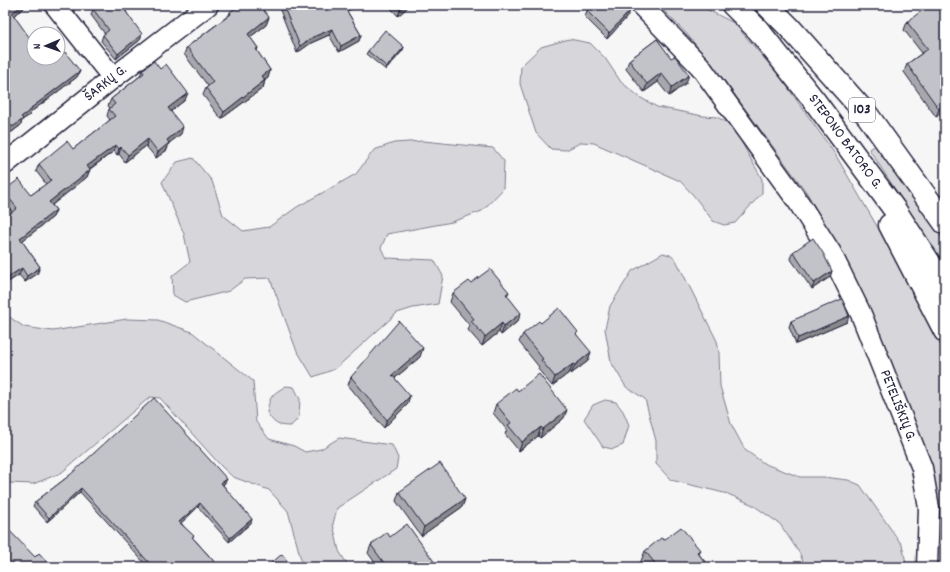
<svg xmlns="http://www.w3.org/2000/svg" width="950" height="572" font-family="Dekko,sans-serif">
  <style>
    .green { fill: #d7d7db; stroke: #7c7c8b }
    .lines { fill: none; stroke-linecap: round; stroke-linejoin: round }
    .minor-casing { stroke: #22223b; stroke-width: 23 }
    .primary-casing { stroke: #22223b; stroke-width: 25 }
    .minor { stroke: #fff; stroke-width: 20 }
    .primary { stroke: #fff; stroke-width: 22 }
    .wall { fill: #a7a7ad; stroke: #22223b }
    .shaded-wall { fill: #88888d; stroke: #22223b }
    .building { fill: #c2c2c9; stroke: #22223b }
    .labels { text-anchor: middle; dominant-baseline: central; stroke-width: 3.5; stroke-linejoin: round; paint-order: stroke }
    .shield { fill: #fff; stroke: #646476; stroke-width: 1 }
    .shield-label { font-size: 14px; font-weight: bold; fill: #22223b }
    .street-label { font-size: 15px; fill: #22223b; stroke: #fff }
  </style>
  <rect width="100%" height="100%" fill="#f6f6f7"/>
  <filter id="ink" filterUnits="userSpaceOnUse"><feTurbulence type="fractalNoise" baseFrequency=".025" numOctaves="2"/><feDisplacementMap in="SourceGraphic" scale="8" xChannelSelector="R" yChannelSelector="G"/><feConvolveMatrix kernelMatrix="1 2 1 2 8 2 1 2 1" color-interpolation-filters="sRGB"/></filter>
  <g filter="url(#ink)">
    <g class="green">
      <path d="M658,5H698L734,23L781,78L835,154L892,252L945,354V547L936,489L903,397L840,252L807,193L723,79L686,33Z"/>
      <path d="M569,39L590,43L605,58L621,82L641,98L657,107L703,116L717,117L728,123L737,134L762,179V193L735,223L724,225L713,221L694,196L680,181L594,143L582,142L566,150L551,149L536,133L520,84L521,66L541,47Z"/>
      <path d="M423,141L493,148L504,161L503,189L482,211L452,222L387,234L381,248L386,258L434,260L443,276L438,304L413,308L397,313L335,369L313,377L296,349L270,278L245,279L229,291L185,302L173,295L172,276L190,262L184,234L162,182L177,162L193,158L212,181L223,215L243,231L269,227L297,207L356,174L374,150L394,143Z"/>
      <path d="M876,144L945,243V266L869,149Z"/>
      <path d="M663,253L670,255L676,260L717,341L719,352L720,386L731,424L745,450L765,464L800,477H823L848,480L860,485L902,545L907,567H805L800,554L780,524L753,505L728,494L671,480L656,464V441L645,399L626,387L611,362L605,329L610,306L632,271Z"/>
      <path d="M5,314L24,327L53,331L127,319L158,320L192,332L253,381L256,422L269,439L294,446L305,452L321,449L339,438L392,445L398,458L396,469L337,508L333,524L339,551L349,567H303L288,511L269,490L233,477L222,467L160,398L150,397L61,473L33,484L10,483L5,481Z"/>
      <path d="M286,386L294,387L300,399L299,417L291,426C277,426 274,424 267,412C270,396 271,395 286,386Z"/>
      <path d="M605,400L616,402L623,411L629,425L623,445L613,449L603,447L584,419L593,405Z"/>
    </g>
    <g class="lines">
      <g class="minor-casing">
        <g id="minor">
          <path d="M55,5L113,78"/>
          <path id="s1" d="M641,5L700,66L799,203L831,253L861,314L922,468L929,508L927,567"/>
          <path id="s2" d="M5,164L113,78L208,5"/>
        </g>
      </g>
      <g class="primary-casing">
        <g id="primary">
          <path id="s3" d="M733,5L758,30L813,99L895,210L945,287"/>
          <path d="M767,5L789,27L868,116L945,223"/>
          <path d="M890,225L945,331"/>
        </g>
      </g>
      <use href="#minor" class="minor"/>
      <use href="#primary" class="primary"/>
    </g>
    <g class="wall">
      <path d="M5,5L24,8L14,16L34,58L80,71L77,77L31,112L30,115L22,120L21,125L12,132H7L5,130Z"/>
      <path d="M278,5H359L347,11L361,35L359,41L339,52L329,35L311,43L297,53Z"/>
      <path d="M388,5H410L398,16Z"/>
      <path d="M945,5V111L936,117L904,72L907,64L922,53L904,30L907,22Z"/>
      <path d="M127,7L126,11L140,40L116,59L101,41L103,35L105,34L91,15L93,9Z"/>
      <path d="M587,11L627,17L607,39L585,17Z"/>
      <path d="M230,12L269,17L266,25L250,37L258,48L257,51L270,70L268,78L265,80L263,88L221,119L203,95L206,88L208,86L184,54L187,47L229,15Z"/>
      <path d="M657,39L686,83L669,96L658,82L644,92L626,69L629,60Z"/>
      <path d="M403,50L386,70L366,54L368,51Z"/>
      <path d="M160,69L185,100L171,111L181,134L169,143L167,150L156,158L146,146L125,162L119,154L117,155L114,151L89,170L87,177L52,205L56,210L53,217L22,241L40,267L37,274L25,282L19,275L5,284V218L12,212L5,203V190L31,195L46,184L36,171L39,164L73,149L110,120L107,116L109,109L110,108L108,106L111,99L140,76L142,70Z"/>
      <path d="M793,252L832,271L830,277L812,289L790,258Z"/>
      <path d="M471,283L509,292L507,296L518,321L501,335L499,332L482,346L468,330L470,326L450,302L453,293Z"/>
      <path d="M791,321L847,322L796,344L789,327Z"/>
      <path d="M541,323L577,335L588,361L571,374L570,372L552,386L538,369L539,367L519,342L523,334Z"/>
      <path d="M420,357L395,378L407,405L384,428L348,385L351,377Z"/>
      <path d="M496,404L564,418L540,438L538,436L519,451L505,434L507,430L493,413Z"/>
      <path d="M70,475L225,483L223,485L251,523L229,542L198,507L181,523L193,538L219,567H148L80,492L47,522L33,506L35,502Z"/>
      <path d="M399,492L465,499L462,507L421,536L396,501Z"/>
      <path d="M390,537L438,567H378L368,553L371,545Z"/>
      <path d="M664,540L700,550L698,553L709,567H641L639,566L645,551Z"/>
    </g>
    <g class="shaded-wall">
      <path d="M23,5H25L24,8L10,19L12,13Z"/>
      <path d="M348,5H359L342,13L344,6Z"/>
      <path d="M406,5H410L398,16L400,10Z"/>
      <path d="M630,11L627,17L607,39L609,33Z"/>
      <path d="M269,17L266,25L245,41L248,34Z"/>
      <path d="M332,29L329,35L311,43L297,53L300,46L313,37Z"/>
      <path d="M142,34L140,40L116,59L118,54Z"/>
      <path d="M361,35L359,41L339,52L341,46Z"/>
      <path d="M404,47L403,50L386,70L387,67Z"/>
      <path d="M270,70L268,78L260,84L262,76Z"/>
      <path d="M80,71L77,77L31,112L30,115L22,120L21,125L12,132H7L9,126L21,117L31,108Z"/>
      <path d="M661,73L658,82L644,92L647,84Z"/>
      <path d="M689,75L686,83L669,96L672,87Z"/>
      <path d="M265,80L263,88L221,119L224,112Z"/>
      <path d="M188,93L185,100L166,115L168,108Z"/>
      <path d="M945,105V111L936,117L939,109Z"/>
      <path d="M183,127L181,134L164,147L167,140Z"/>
      <path d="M148,139L146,146L125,162L128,155Z"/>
      <path d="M169,143L167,150L156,158L158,152Z"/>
      <path d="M116,145L114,151L84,173L87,166Z"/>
      <path d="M121,147L119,154L117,155L119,149Z"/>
      <path d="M90,170L87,177L47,209L49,202Z"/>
      <path d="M56,210L53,217L17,245L20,238Z"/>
      <path d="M40,267L37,274L25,282L27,276Z"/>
      <path d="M22,268L19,275L5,284V279Z"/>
      <path d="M832,271L830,277L812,289L814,283Z"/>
      <path d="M521,313L518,321L501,335L504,326Z"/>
      <path d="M849,316L847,322L796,344L798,338Z"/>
      <path d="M502,323L499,332L482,346L485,337Z"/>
      <path d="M423,348L420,357L388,384L392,375Z"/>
      <path d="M591,352L588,361L571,374L575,365Z"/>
      <path d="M573,364L570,372L552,386L555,377Z"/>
      <path d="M410,396L407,405L384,428L387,420Z"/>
      <path d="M567,410L564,418L540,438L543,429Z"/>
      <path d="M541,427L538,436L519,451L522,442Z"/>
      <path d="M227,479L225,483L220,487L221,483Z"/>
      <path d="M81,488L80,492L47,522L49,518Z"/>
      <path d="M465,499L462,507L421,536L424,527Z"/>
      <path d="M200,503L198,507L178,526L179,522Z"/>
      <path d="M8,505L6,511L5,512V508Z"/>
      <path d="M252,519L251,523L229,542L230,538Z"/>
    </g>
    <g class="building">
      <path d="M5,5H23L12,13L34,44V58H47L50,62L56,58H58V57L65,52L80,71L31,108L32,109L21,117L23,119L14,126H9L5,121Z"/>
      <path d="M98,5H125L127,7L124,9L142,34L118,54L103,35L109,30L93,9Z"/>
      <path d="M239,5H259L269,17L248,34L258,48L256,49L270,70L262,76L265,80L224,112L206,88L213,82L187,47L231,14L230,12Z"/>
      <path d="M283,5H348L344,6L361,35L341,46L332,29L313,37L300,46Z"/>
      <path d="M396,5H406L400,10Z"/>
      <path d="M592,5H623L630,11L609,33L587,11Z"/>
      <path d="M929,5H945V105L939,109L907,64L928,49L907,22Z"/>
      <path d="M385,30L404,47L387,67L368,51Z"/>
      <path d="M657,39L671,58L675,56L689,75L672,87L661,73L647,84L629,60Z"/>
      <path d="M154,61L160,69L166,64L188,93L168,108L183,127L167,140L169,143L158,152L148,139L128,155L121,147L119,149L116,145L87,166L90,170L49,202L56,210L20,238L40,267L27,276L22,268L5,279V218L17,208L5,193V190L19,179L31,195L51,180L39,164L67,141L73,149L115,116L109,109L115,104L111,99L144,73L142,70Z"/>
      <path d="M813,238L823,253L832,271L814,283L793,252Z"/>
      <path d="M490,269L509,292L506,294L521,313L504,326L502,323L485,337L471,321L474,319L453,293L469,281L471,283Z"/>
      <path d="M842,299L849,316L798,338L791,321Z"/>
      <path d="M559,308L578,332L576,334L591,352L575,365L573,364L555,377L541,360L543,359L523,334L539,321L541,323Z"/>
      <path d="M399,321L423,348L392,375L410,396L387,420L351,377Z"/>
      <path d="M539,374L567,410L543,429L541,427L522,442L508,425L511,423L496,404L516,388L518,391Z"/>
      <path d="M154,398L227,479L221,483L252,519L230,538L200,503L179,522L194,536L192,537L219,567H153L81,488L49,518L35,502L70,475Z"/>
      <path d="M440,463L465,499L424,527L399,492Z"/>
      <path d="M5,501L8,505L5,508Z"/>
      <path d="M407,524L438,567H387L371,545L387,532L390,537Z"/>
      <path d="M5,526L35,557L39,553L52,567H5Z"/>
      <path d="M681,527L700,550L697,552L709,567H658L645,551L661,538L664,540Z"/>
      <path d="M282,554L292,567H267Z"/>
    </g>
  </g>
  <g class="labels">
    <rect class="shield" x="849" y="98" width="26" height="24" rx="3"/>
    <g class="shield-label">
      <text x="862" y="110">103</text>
    </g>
    <g class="street-label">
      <text stroke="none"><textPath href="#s2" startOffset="129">ŠARKŲ G.</textPath></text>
      <text stroke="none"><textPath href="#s3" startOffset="177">STEPONO BATORO G.</textPath></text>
      <text stroke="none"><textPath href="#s1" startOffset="480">PETELIŠKIŲ G.</textPath></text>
    </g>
  </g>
  <rect width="950" height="572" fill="none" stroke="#fff" stroke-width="20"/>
  <rect x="10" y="10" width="930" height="552" fill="none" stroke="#22223b" stroke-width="1.5" filter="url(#ink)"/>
  <g transform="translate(46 46) rotate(268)"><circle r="19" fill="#ffffff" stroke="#a7a7b1"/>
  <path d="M0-3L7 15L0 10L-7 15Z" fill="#22223b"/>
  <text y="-6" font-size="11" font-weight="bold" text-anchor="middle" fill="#22223b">N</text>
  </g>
</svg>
